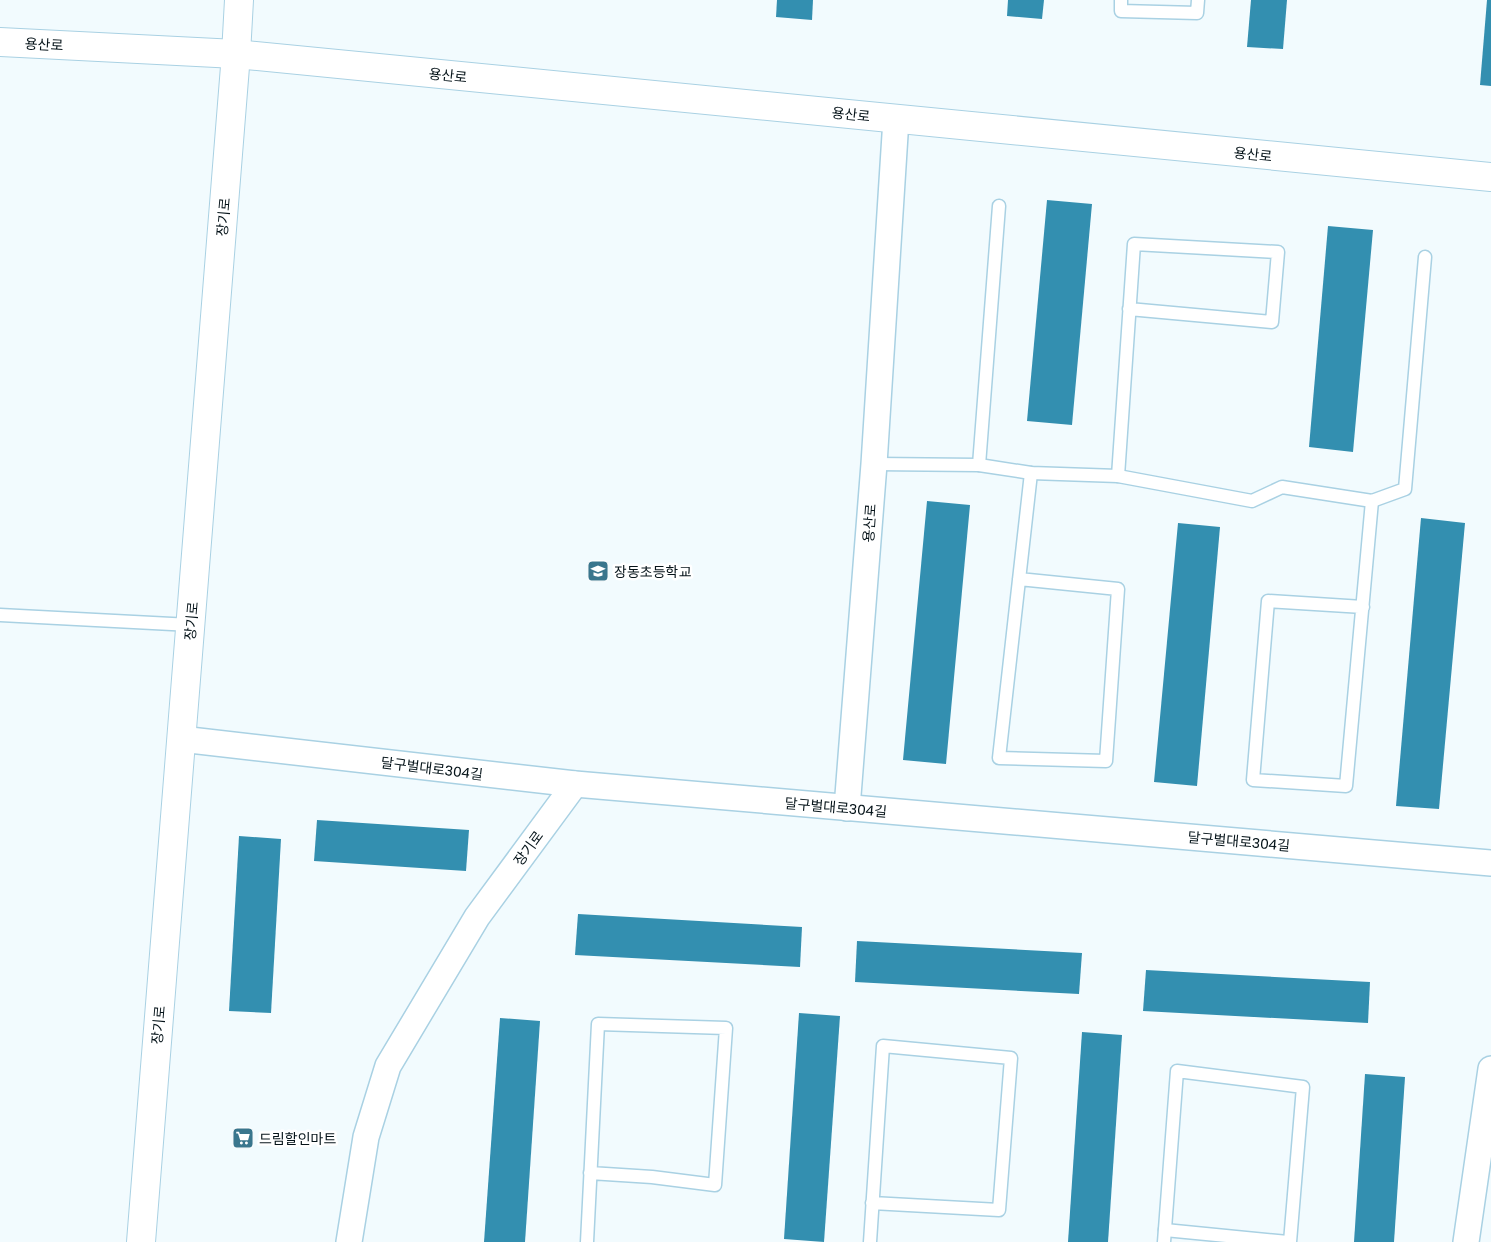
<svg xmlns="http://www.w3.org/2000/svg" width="1491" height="1242" font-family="'Golos Text','Noto Sans KR',sans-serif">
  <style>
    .building { fill: #338fb0 }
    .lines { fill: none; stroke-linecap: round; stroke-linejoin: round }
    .service-casing { stroke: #a9d1e3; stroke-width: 15 }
    .minor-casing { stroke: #a9d1e3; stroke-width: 28 }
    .secondary-casing { stroke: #a9d1e3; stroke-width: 30 }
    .service { stroke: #fff; stroke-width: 12 }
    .minor { stroke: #fff; stroke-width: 25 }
    .secondary { stroke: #fff; stroke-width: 28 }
    .labels { text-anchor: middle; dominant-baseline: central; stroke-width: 5; stroke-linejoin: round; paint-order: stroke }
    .street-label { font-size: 14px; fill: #051319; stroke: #fff }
    .poi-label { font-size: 14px; fill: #051319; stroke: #fff; text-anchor: start }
  </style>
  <rect width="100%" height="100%" fill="#f2fbfe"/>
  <g class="building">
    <path d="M777,0H813L812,20L776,17Z"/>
    <path d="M1008,0H1044L1042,19L1007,16Z"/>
    <path d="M1251,0H1287L1283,49L1247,47Z"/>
    <path d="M1487,0H1491V86L1480,85Z"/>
    <path d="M1047,200L1092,204L1072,425L1027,421Z"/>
    <path d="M1328,226L1373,230L1353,452L1309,447Z"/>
    <path d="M927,501L970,505L946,764L903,760Z"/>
    <path d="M1421,518L1465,523L1439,809L1396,806Z"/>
    <path d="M1178,523L1220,527L1197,786L1154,782Z"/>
    <path d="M317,820L469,830L466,871L314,861Z"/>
    <path d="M239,836L281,839L271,1013L229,1011Z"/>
    <path d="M578,914L802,927L800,967L575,955Z"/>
    <path d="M857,941L1082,953L1079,994L855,982Z"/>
    <path d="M1146,970L1370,982L1368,1023L1143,1011Z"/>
    <path d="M799,1013L840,1016L824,1242L784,1239Z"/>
    <path d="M500,1018L540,1021L525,1242H484Z"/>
    <path d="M1082,1032L1122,1035L1108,1242H1068Z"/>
    <path d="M1365,1074L1405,1077L1394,1242H1354Z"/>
  </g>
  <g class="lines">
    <g class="service-casing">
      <g id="service">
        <path d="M1121,0V11L1197,13L1198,0"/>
        <path d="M874,464L979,465L1031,473L1118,476L1252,501L1282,487L1372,501L1405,489L1425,257"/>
        <path d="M979,465L999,206"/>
        <path d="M1118,476L1134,244L1278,252L1272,322L1129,309"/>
        <path d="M1019,579L1118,589L1106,761L999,758L1031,473"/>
        <path d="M1363,607L1268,601L1253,780L1346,786L1372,501"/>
        <path d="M0,615L191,625"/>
        <path d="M1165,1230L1288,1242"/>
        <path d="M587,1242L598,1024L726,1028L715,1185L652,1177L590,1173"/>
        <path d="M870,1242L883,1046L1011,1058L999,1210L872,1203"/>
        <path d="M1164,1242L1177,1071L1303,1087L1290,1242"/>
      </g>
    </g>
    <g class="minor-casing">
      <g id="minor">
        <path d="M181,739L575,784L1491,863"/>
        <path d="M847,808L874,464L896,119"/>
        <path d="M349,1242L366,1137L388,1066L477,917L575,784"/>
        <path d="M1466,1242L1491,1069"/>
      </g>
    </g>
    <g class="secondary-casing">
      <g id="secondary">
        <path d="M0,42L236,54L1491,177"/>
        <path d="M141,1242L236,54L239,0"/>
      </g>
    </g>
    <use href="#service" class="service"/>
    <use href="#minor" class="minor"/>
    <use href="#secondary" class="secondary"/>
  </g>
  <defs>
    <g id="school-square" transform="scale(1.125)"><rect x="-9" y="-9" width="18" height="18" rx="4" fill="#3a768d" stroke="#fff"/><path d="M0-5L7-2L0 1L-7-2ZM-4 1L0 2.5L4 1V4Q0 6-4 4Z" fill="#fff"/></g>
    <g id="supermarket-square" transform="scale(1.125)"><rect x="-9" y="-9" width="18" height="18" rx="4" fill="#3a768d" stroke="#fff"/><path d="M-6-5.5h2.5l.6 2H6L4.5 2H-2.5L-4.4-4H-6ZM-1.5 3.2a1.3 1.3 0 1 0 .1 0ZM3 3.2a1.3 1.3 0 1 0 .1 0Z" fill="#fff"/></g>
  </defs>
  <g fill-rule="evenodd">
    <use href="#school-square" x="598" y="571"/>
    <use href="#supermarket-square" x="243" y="1138"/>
  </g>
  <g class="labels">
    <g class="street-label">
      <text transform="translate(44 44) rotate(3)">용산로</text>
      <text transform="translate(448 75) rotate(6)">용산로</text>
      <text transform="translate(851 114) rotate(6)">용산로</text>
      <text transform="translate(1253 154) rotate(6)">용산로</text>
      <text transform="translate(223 217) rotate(-85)">장기로</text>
      <text transform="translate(869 523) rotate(-86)">용산로</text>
      <text transform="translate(191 621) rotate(-85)">장기로</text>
      <text transform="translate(432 768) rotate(7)">달구벌대로304길</text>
      <text transform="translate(836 807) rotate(5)">달구벌대로304길</text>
      <text transform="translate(1239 841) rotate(5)">달구벌대로304길</text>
      <text transform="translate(528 848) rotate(-54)">장기로</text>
      <text transform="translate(158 1025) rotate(-85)">장기로</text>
    </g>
    <g class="poi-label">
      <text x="614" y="571">장동초등학교</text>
      <text x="259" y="1138">드림할인마트</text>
    </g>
  </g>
</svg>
